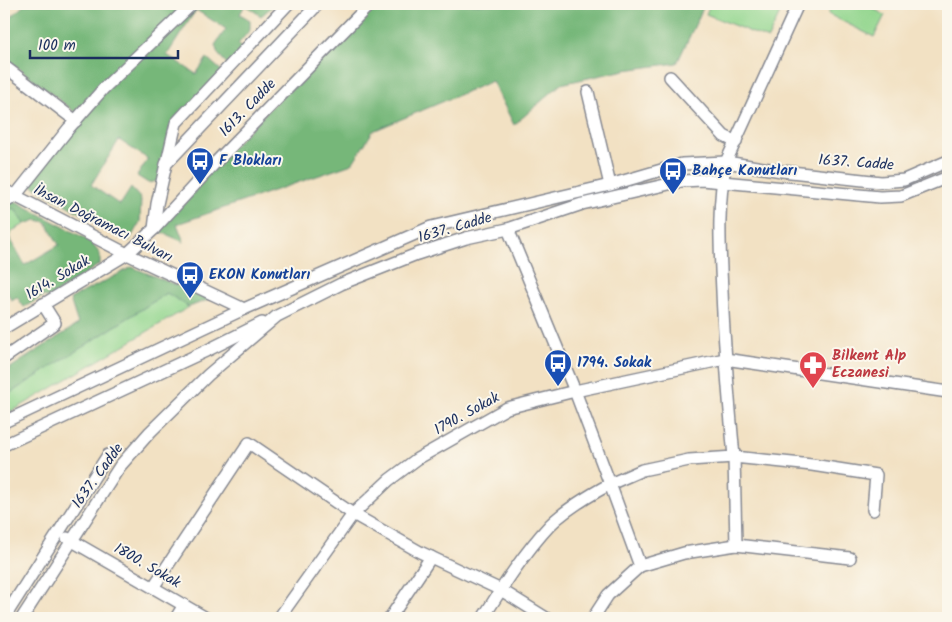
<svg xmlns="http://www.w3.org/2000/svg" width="952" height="622" font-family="Kalam,sans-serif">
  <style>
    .green { fill: #93d68e; stroke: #578276 }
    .forest { fill: #76b779; stroke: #48736c }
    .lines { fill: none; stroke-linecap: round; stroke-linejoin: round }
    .minor-casing { stroke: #868890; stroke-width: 14 }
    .minor { stroke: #fff; stroke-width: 11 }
    .labels { text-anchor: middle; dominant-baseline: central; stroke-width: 4; stroke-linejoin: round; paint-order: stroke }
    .street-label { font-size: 15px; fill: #1b2f5e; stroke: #fbf7ec }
    .transit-label { font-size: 15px; font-weight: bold; fill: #164399; stroke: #fbf7ec; text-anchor: start }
    .health-label { font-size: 15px; font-weight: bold; fill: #be3a42; stroke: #fbf7ec; text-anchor: start }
  </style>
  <rect width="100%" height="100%" fill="#fbf7ec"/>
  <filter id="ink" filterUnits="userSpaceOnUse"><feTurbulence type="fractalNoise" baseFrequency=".02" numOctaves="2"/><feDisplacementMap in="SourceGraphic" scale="10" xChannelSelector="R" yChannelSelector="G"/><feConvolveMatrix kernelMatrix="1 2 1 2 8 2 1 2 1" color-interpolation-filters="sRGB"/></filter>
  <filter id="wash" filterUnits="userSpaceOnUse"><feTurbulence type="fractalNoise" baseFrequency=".0096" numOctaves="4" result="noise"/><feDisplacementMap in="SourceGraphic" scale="20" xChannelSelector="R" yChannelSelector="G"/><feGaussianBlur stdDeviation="1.12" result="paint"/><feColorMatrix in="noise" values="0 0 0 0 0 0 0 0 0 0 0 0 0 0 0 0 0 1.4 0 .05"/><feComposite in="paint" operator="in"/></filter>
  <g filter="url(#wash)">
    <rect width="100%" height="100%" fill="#f2e1c3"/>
    <g class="green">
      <path d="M710,4H784L768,39L706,14Z"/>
      <path d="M833,4H864L885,15L874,37L828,14Z"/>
      <path d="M12,208L15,209L25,224L12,231L10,238L4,242V214Z"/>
      <path d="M167,293L189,307L16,409L4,414V397Z"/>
    </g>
    <g class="forest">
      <path d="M25,4H288L284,9L274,5L261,16L245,5L240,14L250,20V30L238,44L244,50L229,66L218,54L215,45L226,29L196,10L167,55L196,74L207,58L223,72L176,123L163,180L148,183L137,176L148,159L119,140L91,185L120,205L131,188L141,199L140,222L129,241L26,182L80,116L4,57V24Z"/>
      <path d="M370,4H705L677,63L625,70L561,84L514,125L492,81L373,131L352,164L177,224L184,242L154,229Z"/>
      <path d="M4,195L90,241L100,254V264L49,298L44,296L24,307L17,297L11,300L4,285V242L10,238L25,265L59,245L46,222L37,220L25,224L15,209L13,208L4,214Z"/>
      <path d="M132,267L210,299L189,307L167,293L4,397V372L78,324L70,299Z"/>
    </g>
  </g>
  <g filter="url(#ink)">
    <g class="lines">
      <g class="minor-casing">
        <g id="minor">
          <path d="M4,66L76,121"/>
          <path d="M670,77L724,136L736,142"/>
          <path d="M588,92L610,185"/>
          <path d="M167,162L176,123L288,4"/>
          <path d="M4,190L127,254L244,309"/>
          <path d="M4,203L15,196L69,128L104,88L192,4"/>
          <path d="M154,229L157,204L166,164L318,4"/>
          <path d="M4,328L127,254L154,229L214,164L370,4"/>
          <path d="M4,358L55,323L43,304"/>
          <path d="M4,422L244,309L431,227L610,185L682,164L726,162L782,171L881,182L904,180L948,161"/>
          <path d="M4,445L208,350L262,323"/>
          <path d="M67,538L206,618"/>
          <path d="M736,545L734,457L812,465L876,475L873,510"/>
          <path d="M640,566L684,553L736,545L850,558"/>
          <path d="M154,586L249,443L353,514L420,552L501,590L546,618"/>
          <path d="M4,618L108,455"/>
          <path d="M22,618L120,466L150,432L208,375L277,316L341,284L417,254L466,238L508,229L582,204L682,181L702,180L880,197L901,196L948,177"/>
          <path d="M176,618L184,605"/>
          <path d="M279,618L353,514L389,480L417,459L507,408L575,391L725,359L948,392"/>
          <path d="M390,618L431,557"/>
          <path d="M483,618C503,586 524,553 550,525C566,509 590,495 610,484L575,391L508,229"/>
          <path d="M593,618L608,595L640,566L610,484L642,470L689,460L734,457C729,402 724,346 722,291C720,248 717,204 726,162L798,4"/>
        </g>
      </g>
      <use href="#minor" class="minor"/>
    </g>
  </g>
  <defs>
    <g id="bus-pin" transform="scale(1.4375)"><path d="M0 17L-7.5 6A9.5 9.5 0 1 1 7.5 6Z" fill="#1a4fb4" stroke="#fbf7ec"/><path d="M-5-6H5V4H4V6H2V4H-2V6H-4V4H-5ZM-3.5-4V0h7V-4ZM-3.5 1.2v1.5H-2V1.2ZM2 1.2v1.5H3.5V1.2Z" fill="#fff"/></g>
    <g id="pharmacy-pin" transform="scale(1.4375)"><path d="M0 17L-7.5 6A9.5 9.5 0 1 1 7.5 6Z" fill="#e0444e" stroke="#fbf7ec"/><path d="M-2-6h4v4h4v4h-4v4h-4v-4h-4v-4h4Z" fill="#fff"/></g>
  </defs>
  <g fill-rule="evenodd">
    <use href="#bus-pin" x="200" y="161"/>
    <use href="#bus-pin" x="673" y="171"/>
    <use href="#bus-pin" x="190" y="275"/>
    <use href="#bus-pin" x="558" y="363"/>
    <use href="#pharmacy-pin" x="813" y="365"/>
  </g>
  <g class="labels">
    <g class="street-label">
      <text transform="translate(248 108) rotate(-46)">1613. Cadde</text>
      <text transform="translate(856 163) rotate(4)">1637. Cadde</text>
      <text transform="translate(103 224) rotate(27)">İhsan Doğramacı Bulvarı</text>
      <text transform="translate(455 228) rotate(-16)">1637. Cadde</text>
      <text transform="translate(58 278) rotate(-31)">1614. Sokak</text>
      <text transform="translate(467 414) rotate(-29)">1790. Sokak</text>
      <text transform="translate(98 476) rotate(-54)">1637. Cadde</text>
      <text transform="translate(147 566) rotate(30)">1800. Sokak</text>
    </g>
    <g class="transit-label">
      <text x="219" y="161">F Blokları</text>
      <text x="692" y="171">Bahçe Konutları</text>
      <text x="209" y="275">EKON Konutları</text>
      <text x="577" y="363">1794. Sokak</text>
    </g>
    <g class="health-label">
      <text x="832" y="356">Bilkent Alp<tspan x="832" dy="17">Eczanesi</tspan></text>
    </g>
  </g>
  <rect width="952" height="622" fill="none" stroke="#fbf7ec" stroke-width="20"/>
  <path d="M30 50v8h148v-8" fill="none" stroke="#1b2f5e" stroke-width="2.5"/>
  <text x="38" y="50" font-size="15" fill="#1b2f5e" stroke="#fbf7ec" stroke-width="4" paint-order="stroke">100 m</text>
</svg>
